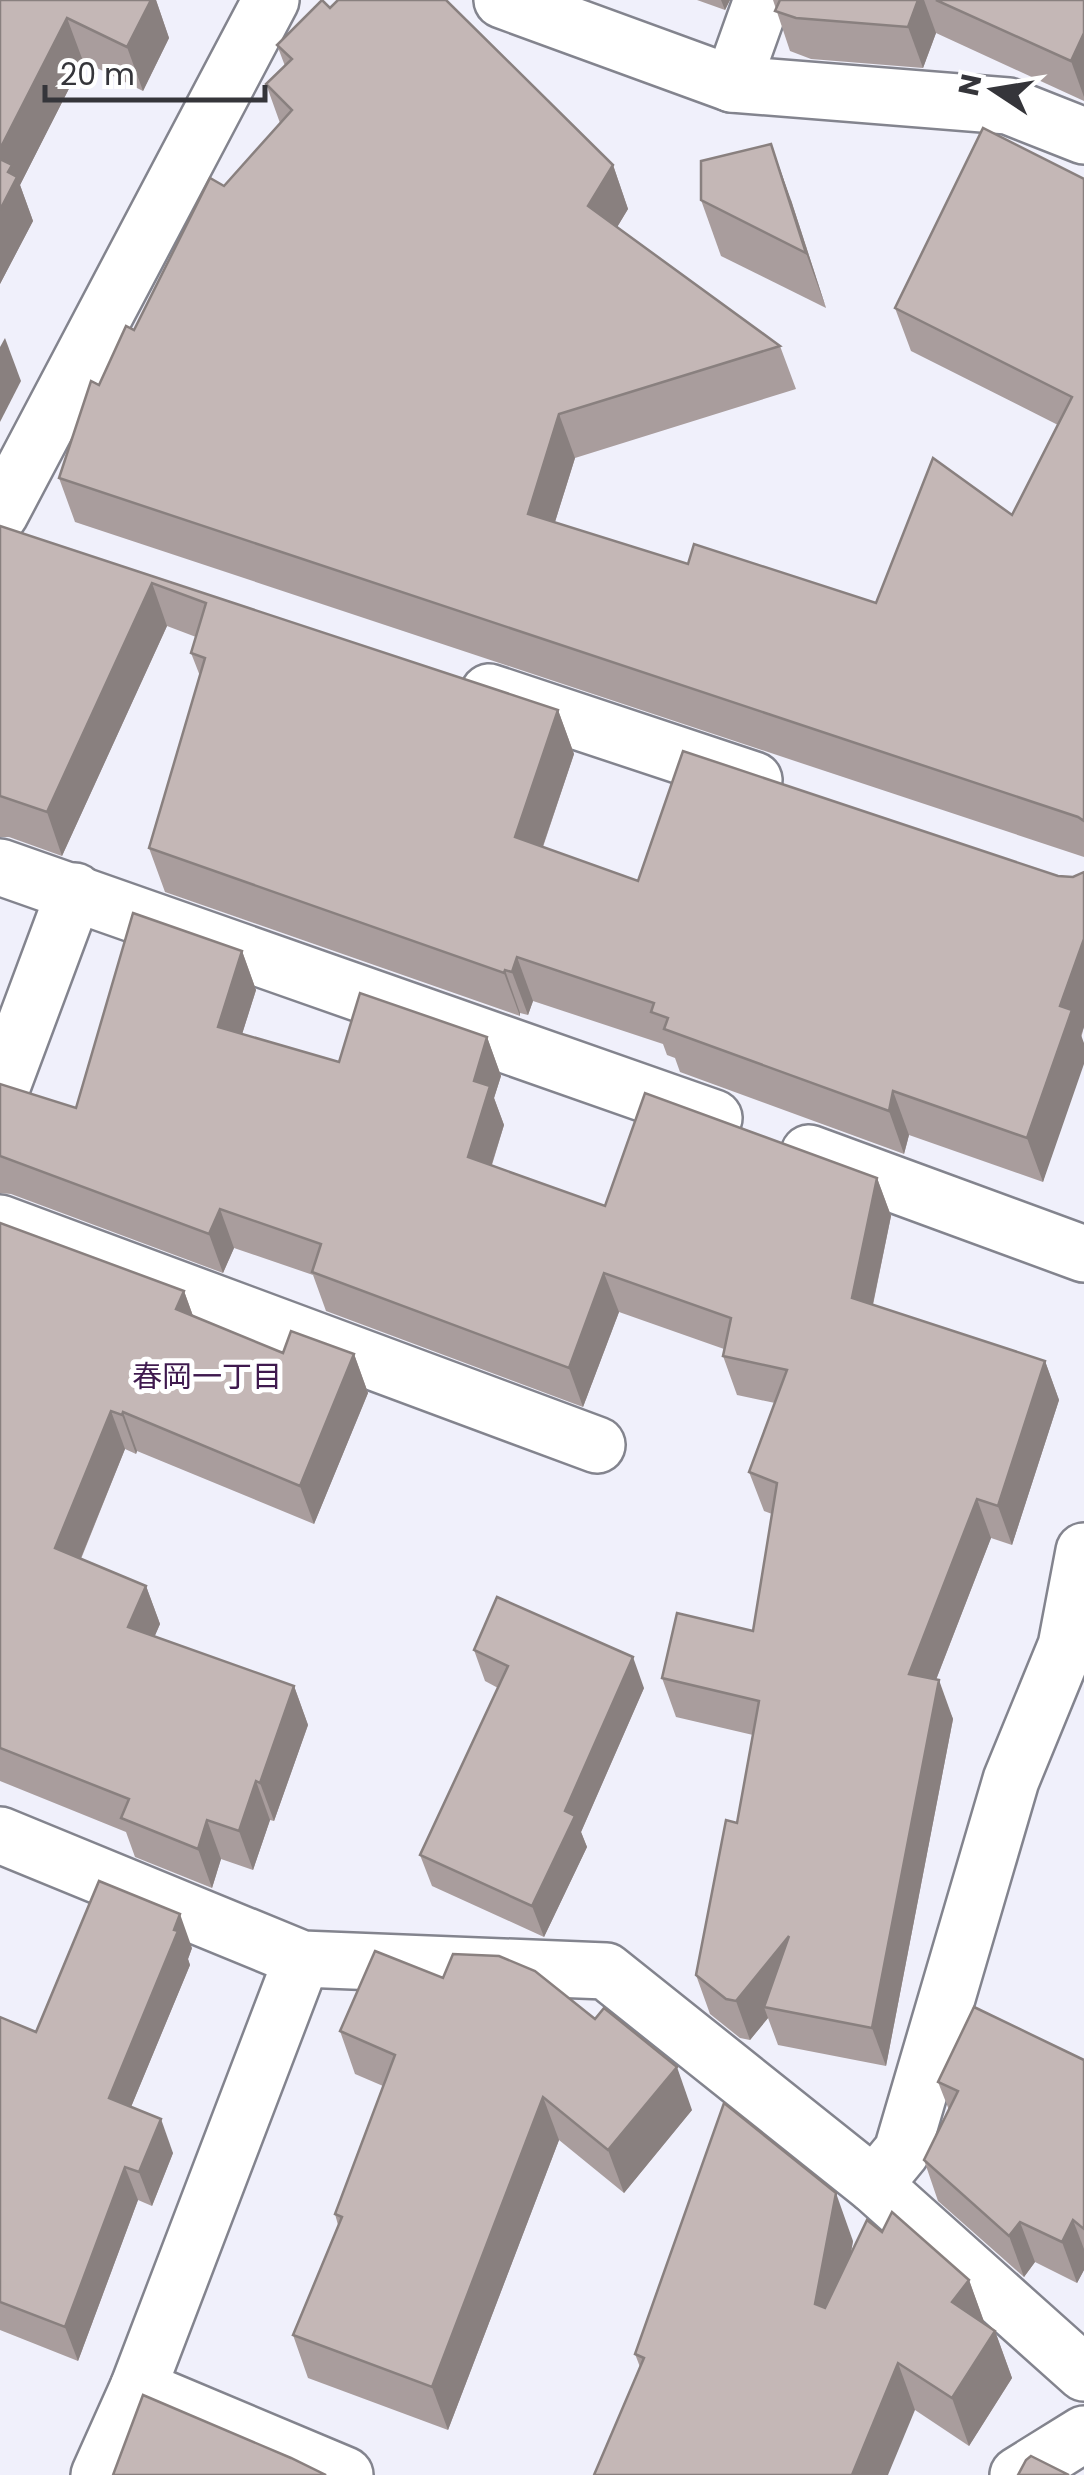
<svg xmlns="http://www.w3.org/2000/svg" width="1084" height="2475" font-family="Poppins,'Noto Sans JP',sans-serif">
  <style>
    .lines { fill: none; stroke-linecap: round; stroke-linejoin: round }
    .minor-casing { stroke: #83848e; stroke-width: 60 }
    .tertiary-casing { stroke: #83848e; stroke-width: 60 }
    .minor { stroke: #fff; stroke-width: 55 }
    .tertiary { stroke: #fff; stroke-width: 55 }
    .wall { fill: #a99d9d }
    .shaded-wall { fill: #89807f }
    .building { fill: #c4b7b6; stroke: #89807f; stroke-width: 2.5 }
    .labels { text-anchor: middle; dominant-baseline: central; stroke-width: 10; stroke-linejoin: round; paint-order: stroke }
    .neighbourhood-label { font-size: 30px; fill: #3f194e; stroke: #fff }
  </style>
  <rect width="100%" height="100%" fill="#f0f0fb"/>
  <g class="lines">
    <g class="minor-casing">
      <g id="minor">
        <path d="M502,0L732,84L1008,106L1084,136"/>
        <path d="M732,84L762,0"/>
        <path d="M489,692L754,780"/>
        <path d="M0,867L714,1118"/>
        <path d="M0,1092L75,891"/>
        <path d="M809,1153L1084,1254"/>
        <path d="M0,1223L597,1445"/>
        <path d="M0,1835L302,1959L606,1971L874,2185L1084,2373"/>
        <path d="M874,2185L902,2151L1011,1780L1066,1646L1084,1551"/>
        <path d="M138,2388L345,2475"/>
        <path d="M99,2475L138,2388L302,1959"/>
        <path d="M1018,2475L1084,2434"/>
      </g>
    </g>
    <g class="tertiary-casing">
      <path id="tertiary" d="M0,514L271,0"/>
    </g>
    <use href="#minor" class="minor"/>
    <use href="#tertiary" class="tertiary"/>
  </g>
  <g class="wall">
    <path d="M0,0H156L169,38L143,91L83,61L20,185L33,221L0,284Z"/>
    <path d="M697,0H730L725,10Z"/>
    <path d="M773,0H1084V101L936,33L923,68L811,59L790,51Z"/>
    <path d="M330,8L613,165L628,209L617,227L780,346L796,389L575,458L555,522L688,564L876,603L1012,515L1058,425L911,351L895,308L1084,179V857L75,522L59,478L99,385L224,186L280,123L266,84L285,66L277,45Z"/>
    <path d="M701,200H791L826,308L721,256Z"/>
    <path d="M0,526L558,710L574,754L543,847L638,881L1084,1027L1043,1182L909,1135L904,1154L680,1072L675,1058L667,1055L663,1044L533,1001L528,1015L520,1013V1016L165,892L149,848L200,676L191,653L196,637L167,626L62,856L9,837H0Z"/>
    <path d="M242,951L256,990L242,1034L339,1062L487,1037L501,1076L494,1098L504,1125L492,1165L605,1206L877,1178L891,1216L873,1305L1045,1361L1059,1400L1012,1545L991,1538L936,1680L953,1719L886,2066L778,2045L768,2018L750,2040L740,2038L710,2014L696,1975L737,1823L753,1735L676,1717L662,1678L753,1631L772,1514L764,1511L749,1472L775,1403L737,1395L723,1356L724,1349L619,1312L583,1407L326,1311L313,1275L234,1248L223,1273L11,1194L0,1193V1084L76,1108Z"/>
    <path d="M0,1223L184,1291L193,1316L283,1353L354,1354L368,1393L314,1524L137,1451L136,1454L125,1449L81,1559L146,1586L160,1624L154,1637L294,1686L308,1725L274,1821L270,1820L253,1870L221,1859L212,1888L135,1857L126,1832L0,1781Z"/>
    <path d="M474,1650L644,1688L581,1832L587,1847L544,1937L432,1886L420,1855L498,1688L485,1681Z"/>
    <path d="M192,1948L188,1959L190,1965L131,2107L173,2153L152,2206L138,2200L78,2361L0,2330V2017L36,2032Z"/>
    <path d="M340,2031L692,2110L624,2193L559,2140L448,2430L308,2378L293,2335L338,2225L335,2214L383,2086L355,2074Z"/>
    <path d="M1084,2060V2270L1077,2283L1035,2262L1024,2277L938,2201L924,2160L949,2110L938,2082Z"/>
    <path d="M882,2232L969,2280L985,2325L995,2331L1012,2378L969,2446L915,2410L640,2367L635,2354L853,2241L851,2253Z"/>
  </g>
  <g class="shaded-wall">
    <path d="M151,0H156L169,38L143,91L127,47Z"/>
    <path d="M721,0H730L725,10Z"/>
    <path d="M918,0H924L936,33L923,68L908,27Z"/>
    <path d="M67,18L83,61L20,185L33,221L0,284V149Z"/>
    <path d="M1084,33V97L1071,61Z"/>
    <path d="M771,144L791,200L826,308L806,253Z"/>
    <path d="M613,165L628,209L604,249L588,206Z"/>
    <path d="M5,338L21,381L0,422V347Z"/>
    <path d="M559,414L575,458L544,557L528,514Z"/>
    <path d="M152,583L167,626L62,856L47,812Z"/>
    <path d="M558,710L574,754L531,881L515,837Z"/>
    <path d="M1084,939V1027L1081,1035L1084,1043V1064L1043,1182L1027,1138L1060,1006Z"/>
    <path d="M242,951L256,990L232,1066L218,1027Z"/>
    <path d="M517,957L533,1001L528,1015L512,972Z"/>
    <path d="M505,970L520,1013V1016L504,973Z"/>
    <path d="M487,1037L501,1076L494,1098L504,1125L482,1195L468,1157L474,1081Z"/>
    <path d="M893,1091L909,1135L904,1154L889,1111Z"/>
    <path d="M877,1178L891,1216L866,1337L852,1298Z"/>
    <path d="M220,1209L234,1248L223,1273L209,1234Z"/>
    <path d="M604,1273L619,1312L583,1407L569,1368Z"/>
    <path d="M184,1291L198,1330L176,1309Z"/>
    <path d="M354,1354L368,1393L314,1524L300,1486Z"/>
    <path d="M1045,1361L1059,1400L1012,1545L998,1506Z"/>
    <path d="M111,1411L125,1449L69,1587L55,1548Z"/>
    <path d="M123,1412L137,1451L136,1454L122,1415Z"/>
    <path d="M977,1499L991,1538L923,1713L909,1674Z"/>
    <path d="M146,1586L160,1624L142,1666L128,1627Z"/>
    <path d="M633,1657L644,1688L581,1832L587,1847L544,1937L532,1906L565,1811Z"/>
    <path d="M939,1680L953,1719L886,2066L872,2028Z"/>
    <path d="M294,1686L308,1725L274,1821L260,1783Z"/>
    <path d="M256,1781L270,1820L253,1870L239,1831Z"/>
    <path d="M207,1820L221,1859L212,1888L198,1849Z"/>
    <path d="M180,1914L192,1948L188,1959L190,1965L121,2131L109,2098Z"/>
    <path d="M789,1936L764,2007L768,2018L750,2040L736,2001Z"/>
    <path d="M677,2067L692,2110L624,2193L608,2150Z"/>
    <path d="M543,2097L559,2140L448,2430L432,2387Z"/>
    <path d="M161,2119L173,2153L152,2206L139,2172Z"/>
    <path d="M125,2167L138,2200L78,2361L65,2327Z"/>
    <path d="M836,2193L853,2241L832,2352L815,2304Z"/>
    <path d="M1073,2220L1084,2249V2270L1077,2283L1062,2242Z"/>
    <path d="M1020,2222L1035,2262L1024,2277L1009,2236Z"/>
    <path d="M969,2280L986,2327L952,2302Z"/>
    <path d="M995,2331L1012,2378L969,2446L952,2398Z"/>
    <path d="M898,2363L915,2410L888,2475H852Z"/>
  </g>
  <g class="building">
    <path d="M0,0H151L127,47L67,18L0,149Z"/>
    <path d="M322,0L330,8L338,0H446L613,165L588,206L780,346L559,414L528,514L688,564L694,544L876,603L933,458L1012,515L1072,397L895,308L983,128L1084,179V821L1078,817L59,478L91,381L99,385L126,326L134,330L210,178L224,186L292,110L266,84L292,59L277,45Z"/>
    <path d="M780,0H918L908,27L796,18L775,11Z"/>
    <path d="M936,0H1084V33L1071,61Z"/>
    <path d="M771,144L806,253L701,200V161Z"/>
    <path d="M0,159L12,165L8,172L17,177L0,210Z"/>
    <path d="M0,526L558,710L515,837L638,881L683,751L1058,876L1073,877L1084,872V939L1060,1006L1072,1010L1027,1138L893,1091L889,1111L664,1029L668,1018L651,1012L654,1003L517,957L512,972L505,970L504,973L149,848L205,658L191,653L206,603L152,583L47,812L0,796Z"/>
    <path d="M133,913L242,951L218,1027L339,1062L360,993L487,1037L474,1081L490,1086L468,1157L605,1206L645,1093L877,1178L852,1298L1045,1361L998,1506L977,1499L909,1674L939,1680L872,2028L764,2007L789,1936L736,2001L726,1999L696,1975L726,1820L737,1823L759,1701L662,1678L677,1613L753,1631L777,1483L749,1472L787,1370L723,1356L731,1318L604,1273L569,1368L312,1272L321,1244L220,1209L209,1234L0,1156V1084L76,1108Z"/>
    <path d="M0,1223L184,1291L176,1309L283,1353L291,1331L354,1354L300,1486L123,1412L122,1415L111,1411L55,1548L146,1586L128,1627L294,1686L260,1783L256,1781L239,1831L207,1820L198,1849L121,1818L129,1799L0,1748Z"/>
    <path d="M497,1597L633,1657L565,1811L575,1816L532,1906L420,1855L508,1666L474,1650Z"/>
    <path d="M99,1881L180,1914L174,1930L178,1931L109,2098L161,2119L139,2172L125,2167L65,2327L0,2302V2017L36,2032Z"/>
    <path d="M375,1951L443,1978L453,1954L499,1956L535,1971L595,2019L604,2008L677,2067L608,2150L543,2097L432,2387L293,2335L342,2217L335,2214L395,2055L340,2031Z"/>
    <path d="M974,2007L1084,2060V2229L1073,2220L1062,2242L1020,2222L1009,2236L924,2160L958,2091L938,2082Z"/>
    <path d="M724,2103L836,2193L815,2304L825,2308L867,2220L882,2232L892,2212L969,2280L952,2302L995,2331L952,2398L898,2363L852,2475H594L644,2358L635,2354Z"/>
    <path d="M143,2395L291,2458L326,2475H113Z"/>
    <path d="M1031,2456L1069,2475H1018L1026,2460Z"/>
  </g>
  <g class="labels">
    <g class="neighbourhood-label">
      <text x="207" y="1376">春岡一丁目</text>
    </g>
  </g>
  <g transform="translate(994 90) rotate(282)" stroke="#ffffff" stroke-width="8" paint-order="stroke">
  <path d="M0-8L18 38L0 25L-18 38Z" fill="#35353a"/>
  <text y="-15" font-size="28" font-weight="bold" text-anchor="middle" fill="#35353a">N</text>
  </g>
  <path d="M45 85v15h220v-15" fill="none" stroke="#35353a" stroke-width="5"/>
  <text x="60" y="85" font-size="30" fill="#35353a" stroke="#ffffff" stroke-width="8" paint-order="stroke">20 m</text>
</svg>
